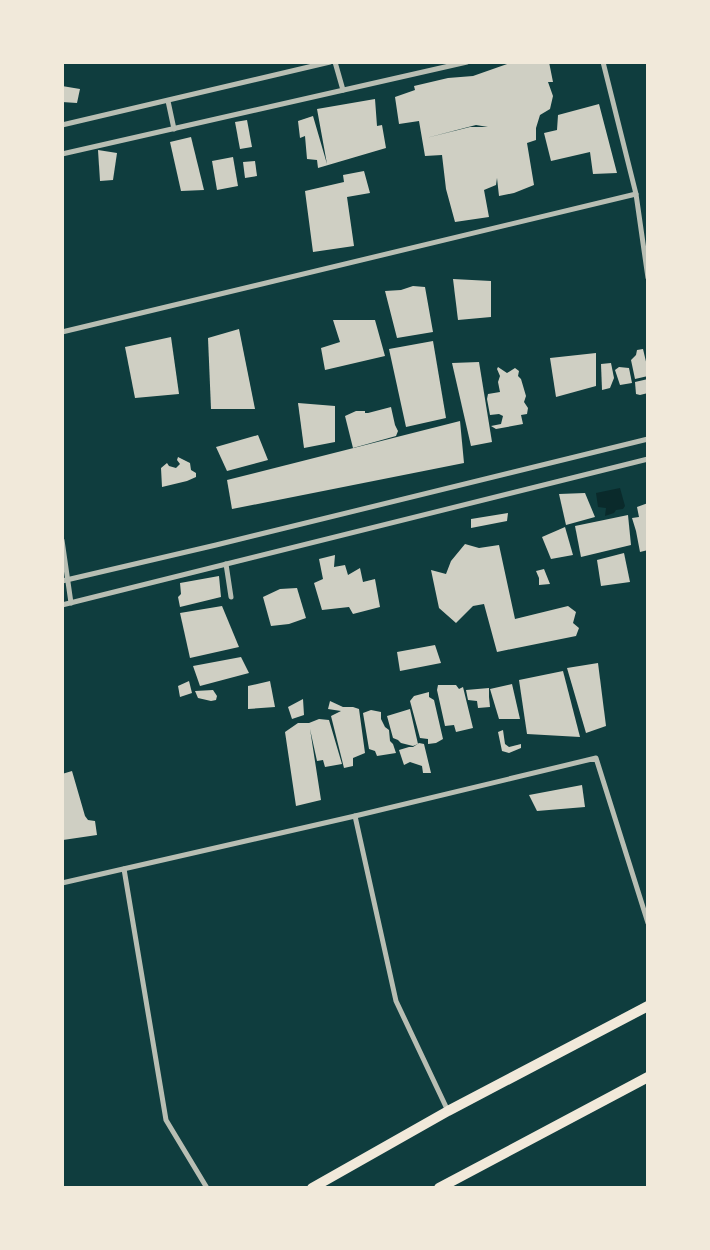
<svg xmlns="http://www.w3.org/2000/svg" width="710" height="1250" font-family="'Alegreya Sans',sans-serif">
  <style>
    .water { fill: #0a2a2b }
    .building { fill: #cfcfc3; fill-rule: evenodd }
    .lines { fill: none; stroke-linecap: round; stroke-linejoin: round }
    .minor { stroke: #b8beb3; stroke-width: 5 }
    .secondary { stroke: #f1e9da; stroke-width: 10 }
  </style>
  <rect width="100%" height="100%" fill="#0f3d3e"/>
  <path class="water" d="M620,488L625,506L623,509L616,510L614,513L605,516L606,508L598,507L596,493Z"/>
  <g class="building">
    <path d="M513,62H549L553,82H548L553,96L550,109L540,115L536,128V140L527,143L534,185L514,193L499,196L497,178L496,185L484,190L489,217L455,222L446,189L442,155L425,156L419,121L399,124L395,97L415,90L414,86L448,78L473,76ZM476,125L488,127H470L426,138Z"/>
    <path d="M62,86L80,89L77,103L62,102Z"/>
    <path d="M375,99L377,126L382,125L386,148L318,168L317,160L307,159L305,136L300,138L298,121L313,116L327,164L317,109Z"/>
    <path d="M599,104L617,173L593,174L590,152L551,161L544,133L557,130L558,115Z"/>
    <path d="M247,120L252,147L240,149L235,122Z"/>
    <path d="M191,137L204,190L181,191L170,142Z"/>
    <path d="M98,150L117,153L113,180L100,181Z"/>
    <path d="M233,157L238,186L217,190L212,161Z"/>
    <path d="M255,161L257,176L245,178L243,162Z"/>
    <path d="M364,171L370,193L347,197L354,246L313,252L305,191L344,182L343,175Z"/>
    <path d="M453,279L491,281V317L458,320Z"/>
    <path d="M413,286L425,287L433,332L397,338L385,291L401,290Z"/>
    <path d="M333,320H375L385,356L325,370L321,348L340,342Z"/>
    <path d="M239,329L255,409H211L208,338Z"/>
    <path d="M171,337L179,394L135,398L125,347Z"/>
    <path d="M433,341L446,418L406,427L389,349Z"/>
    <path d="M643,349L648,370V376L635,379L631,360L636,355L637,350Z"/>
    <path d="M596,353V386L556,397L550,358Z"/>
    <path d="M479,362L492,442L471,446L452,363Z"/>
    <path d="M611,363L614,378L610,388L602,390L601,364Z"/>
    <path d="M498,367L507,373L515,368L519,371L518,376L521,379L526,396L524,402L528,408L527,414L521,415L523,424L496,429L491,426L501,424L503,416L499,414L490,415L487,399L488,394L500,392L498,382L500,376L497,369Z"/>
    <path d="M619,367L629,368L632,383L620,385L615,370Z"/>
    <path d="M648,379V393L640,395L636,394L635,382Z"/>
    <path d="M298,403L335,406V442L304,448Z"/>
    <path d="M391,407L395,425L398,431L396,436L353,448L345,416L356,411H365V413H368Z"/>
    <path d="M460,421L464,463L232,509L227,480Z"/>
    <path d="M258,435L268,460L227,471L216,447Z"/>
    <path d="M178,457L190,463L191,470L196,473V477L187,481L162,487L161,468L167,463L169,466L176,468L180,464L177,460Z"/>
    <path d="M585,493L595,517L566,525L559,494Z"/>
    <path d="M648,503V550L640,552L636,531L632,518L639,517L637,507Z"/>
    <path d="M508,513L507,521L471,528V519Z"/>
    <path d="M628,515L631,545L581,557L575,526Z"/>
    <path d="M565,527L573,555L551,559L542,537Z"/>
    <path d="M465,544L479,548L499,545L515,619L568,606L576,612L573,623L579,628L576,636L497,652L484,604L473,606L456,623L439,608L431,570L446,574L451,561Z"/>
    <path d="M624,553L630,582L601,586L597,560Z"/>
    <path d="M335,555L334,567L345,565L348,575L360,568L363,582L375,579L380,607L353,614L349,607L322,610L314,583L323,579L319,559Z"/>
    <path d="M544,569L550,584L539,585V578L536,571Z"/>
    <path d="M219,576L221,597L180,607L178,597L181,594L180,583Z"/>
    <path d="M297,588L306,618L289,624L271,626L263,597L280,589Z"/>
    <path d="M222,606L239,647L190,658L180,613Z"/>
    <path d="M435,645L441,663L400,671L397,652Z"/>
    <path d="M241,657L249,673L200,686L193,666Z"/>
    <path d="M598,663L606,726L586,733L567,668Z"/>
    <path d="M563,671L580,737L527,734L519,680Z"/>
    <path d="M189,681L192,693L180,697L178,686Z"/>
    <path d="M270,681L275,707L248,709V686Z"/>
    <path d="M512,684L520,719H499L490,689Z"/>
    <path d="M438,685H456L459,689L463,687L473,728L456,732L454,725L445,726L437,690Z"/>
    <path d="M489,688V697L490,707L478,708L477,701L468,700L466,690Z"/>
    <path d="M213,690L217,696L216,700L211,701L198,698L195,691Z"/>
    <path d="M429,692V697L434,700L443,739L436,743L428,744V739L420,738L410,701L414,696Z"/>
    <path d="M303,699L304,715L292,719L288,707Z"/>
    <path d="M330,701L343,707H353L359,709L365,753L353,758V766L344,768L331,716L341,711L328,709Z"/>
    <path d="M410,709L418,744L413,746L401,743L398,740L393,738L387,716Z"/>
    <path d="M371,710L381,712V719L385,727L389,730L390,741L393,744L396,753L377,756L375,751L369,749L363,713Z"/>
    <path d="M319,719L329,720L342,764L325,767L323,760L317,761L310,729L321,800L296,806L285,732L298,723H309Z"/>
    <path d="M503,730L505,744L509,747L521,744V748L509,753L502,751L498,732Z"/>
    <path d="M419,743L424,744L431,773H423L422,766L410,762L404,765L399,750L409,747H413Z"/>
    <path d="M72,771L85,816L88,820L95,821L97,835L63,840L62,774Z"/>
    <path d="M582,785L585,807L537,811L529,795Z"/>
  </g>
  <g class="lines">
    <g class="minor">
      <path d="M335,62L343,90"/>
      <path d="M603,62L636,194L648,278"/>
      <path d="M168,101L174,129"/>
      <path d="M62,125L330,62"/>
      <path d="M62,154L467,62"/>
      <path d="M62,332L636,194"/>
      <path d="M62,540L71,603"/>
      <path d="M226,564L231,597"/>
      <path d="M62,581L216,545L648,439"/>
      <path d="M62,605L648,459"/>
      <path d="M355,816L396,1001L448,1111"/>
      <path d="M124,869L166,1120L207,1188"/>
      <path d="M62,883L355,816L596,758L648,923"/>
    </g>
    <g class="secondary">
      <path d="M312,1188L448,1111L648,1006"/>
      <path d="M439,1188L648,1077"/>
    </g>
  </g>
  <rect width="710" height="1250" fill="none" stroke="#f1e9da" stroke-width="128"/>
</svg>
